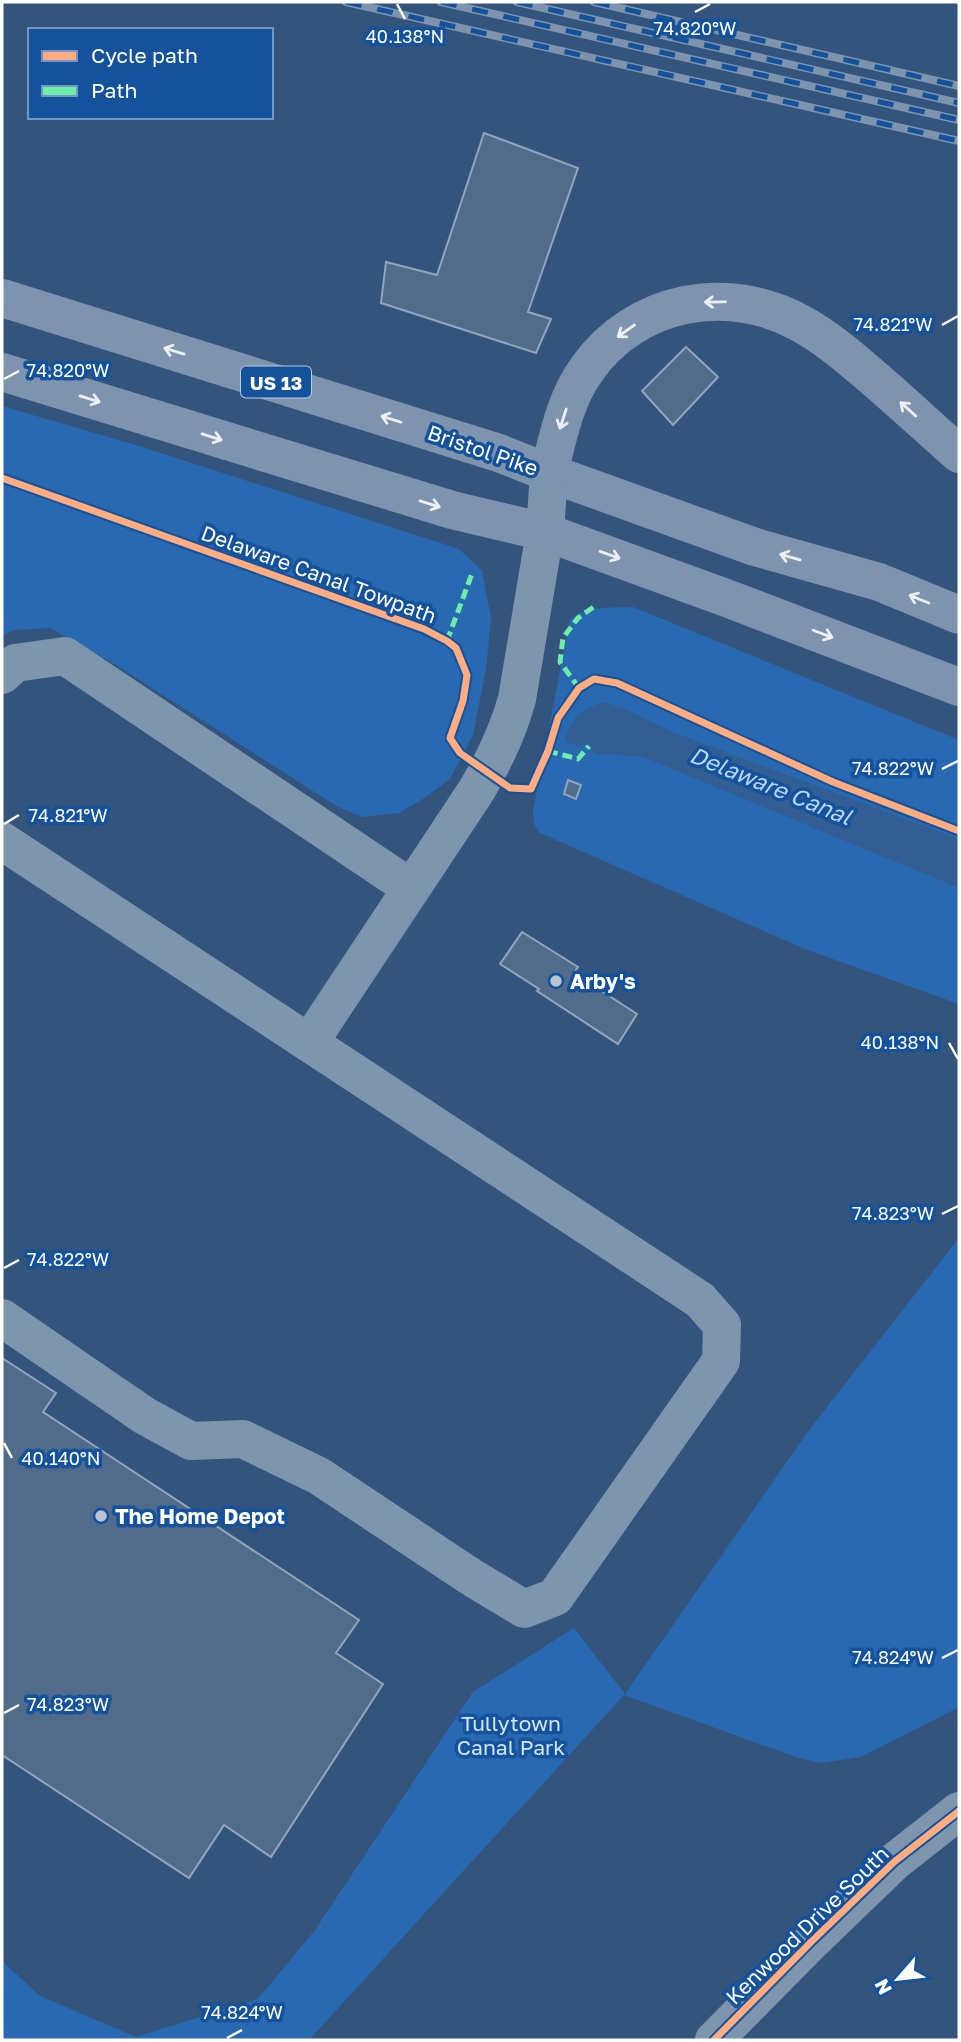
<svg xmlns="http://www.w3.org/2000/svg" width="961" height="2042" font-family="'Golos Text',sans-serif">
  <style>
    .green { fill: #2969b2 }
    .water { fill: #325e93 }
    .building { fill: #516c8b; stroke: #92a5bc; stroke-width: 2 }
    .lines { fill: none; stroke-linecap: round; stroke-linejoin: round }
    .minor { stroke: #7e95ae; stroke-width: 38 }
    .highway { stroke: #7e93ad; stroke-width: 38 }
    .rail-casing { stroke: #7e93ad; stroke-width: 8 }
    .rail { stroke: #14529c; stroke-width: 5; stroke-dasharray: 16; stroke-linecap: butt }
    .quiet { stroke: #6deda7; stroke-width: 5; stroke-dasharray: 10 5; stroke-linecap: butt }
    .cycleway-casing { stroke: #14529c; stroke-width: 11 }
    .cycleway { stroke: #ffac80; stroke-width: 7 }
    .oneway { stroke: #eceff3 }
    .ticks { fill: none; stroke: #fff; stroke-width: 2.5 }
    .poi-dot { fill: #b8c4d2; stroke: #14529c; stroke-width: 2.5 }
    .labels { text-anchor: middle; dominant-baseline: central; stroke-width: 7; stroke-linejoin: round; paint-order: stroke }
    .shield { fill: #14529c; stroke: #b8cbe1; stroke-width: 2 }
    .shield-label { font-size: 19px; font-weight: bold; fill: #fff }
    .street-label { font-size: 21px; fill: #fff; stroke: #14529c }
    .poi-label { font-size: 21px; font-weight: bold; fill: #fff; stroke: #14529c; text-anchor: start }
    .park-label { font-size: 21px; fill: #d2e6fd; stroke: #14529c }
    .water-label { font-size: 23px; font-style: italic; fill: #b7d6fa; stroke: #14529c }
    .ticks-label { font-size: 18px; text-anchor: middle; fill: #fff; stroke: #14529c; stroke-width: 7; stroke-linejoin: round; paint-order: stroke }
  </style>
  <rect width="100%" height="100%" fill="#33557d"/>
  <g class="green">
    <path d="M2,406L139,446L459,549L482,571L491,618L486,669L473,735L450,779L423,799L399,813L362,817L338,807L116,665L50,628L14,630L2,636Z"/>
    <path d="M633,607L959,740V1004L805,949L540,833L534,824L533,811L570,619C586,606 613,608 633,607Z"/>
    <path d="M959,1238V1707L861,1757L821,1763L799,1758L624,1695L309,2040H2V1961L40,1996L136,2037L258,1999L315,1930L473,1692L574,1628L625,1694L809,1430Z"/>
  </g>
  <path class="water" d="M603,702L625,709L670,731L959,839V888L641,756L595,754L589,746L585,744L578,746L565,741C570,718 582,710 603,702Z"/>
  <g class="building">
    <path d="M484,133L578,168L528,312L551,319L536,353L381,303L386,262L437,275Z"/>
    <path d="M686,347L718,377L673,425L642,391Z"/>
    <path d="M568,780L581,785L576,799L564,794Z"/>
    <path d="M522,932L578,967L574,973L637,1014L618,1044L537,991L539,989L500,964Z"/>
    <path d="M2,1358L56,1393L43,1412L359,1620L336,1653L383,1684L271,1857L224,1825L189,1878L2,1755Z"/>
  </g>
  <g class="lines">
    <g class="minor">
      <path d="M2,675L15,663L65,656L411,888"/>
      <path d="M2,841L700,1300L722,1325L721,1361L555,1597L524,1609L468,1575L319,1476L243,1439L191,1441L145,1416L2,1318"/>
      <path d="M309,1043L476,791C494,761 508,732 517,699L545,532L549,473"/>
      <path d="M714,2040L812,1941L894,1862L959,1811"/>
    </g>
    <g class="highway">
      <path d="M2,298L499,453L549,473L755,547L879,582L959,615"/>
      <path d="M2,372L452,510L545,532L729,599L959,687"/>
      <path d="M549,473C558,437 565,399 587,369C636,300 727,283 800,323C831,340 857,364 884,387C909,409 934,432 959,454"/>
    </g>
    <g class="rail-casing">
      <g id="rail">
        <path d="M346,2L959,141"/>
        <path d="M441,2L959,120"/>
        <path d="M517,2L959,103"/>
        <path d="M594,2L959,86"/>
      </g>
    </g>
    <use href="#rail" class="rail"/>
    <g class="quiet">
      <path d="M447,641L473,571"/>
      <path d="M579,688L560,662L563,638L578,618L595,606"/>
      <path d="M548,751L578,759L589,746"/>
    </g>
    <g class="cycleway-casing">
      <g id="cycleway">
        <path d="M2,478L424,629L447,641L456,648L467,675L463,701L450,738L460,753L510,788L531,789L548,751L558,718L579,688L594,679L617,683L833,782L959,831"/>
        <path d="M714,2040L812,1941L894,1862L959,1811"/>
      </g>
    </g>
    <use href="#cycleway" class="cycleway"/>
  </g>
  <defs><path id="oneway-shaft" d="M-6 0H5M1.5-3L5.5 0L1.5 3" fill="none" stroke-width="1.6" stroke-linecap="round" stroke-linejoin="round" transform="scale(1.75)"/></defs>
  <g class="oneway">
    <use href="#oneway-shaft" transform="translate(715 302) rotate(179)"/>
    <use href="#oneway-shaft" transform="translate(626 331) rotate(145)"/>
    <use href="#oneway-shaft" transform="translate(174 351) rotate(-163)"/>
    <use href="#oneway-shaft" transform="translate(90 399) rotate(17)"/>
    <use href="#oneway-shaft" transform="translate(908 409) rotate(-138)"/>
    <use href="#oneway-shaft" transform="translate(391 419) rotate(-162)"/>
    <use href="#oneway-shaft" transform="translate(563 419) rotate(108)"/>
    <use href="#oneway-shaft" transform="translate(212 437) rotate(17)"/>
    <use href="#oneway-shaft" transform="translate(430 504) rotate(17)"/>
    <use href="#oneway-shaft" transform="translate(610 555) rotate(20)"/>
    <use href="#oneway-shaft" transform="translate(790 557) rotate(-164)"/>
    <use href="#oneway-shaft" transform="translate(919 599) rotate(-158)"/>
    <use href="#oneway-shaft" transform="translate(823 634) rotate(21)"/>
  </g>
  <path class="ticks" d="M397,4L405,19M695,12L710,4M942,325L958,316M4,379L19,371M942,769L958,761M4,824L19,815M949,1043L958,1059M942,1214L958,1206M4,1268L19,1260M4,1443L12,1458M942,1658L958,1650M4,1713L19,1705M227,2038L242,2030"/>
  <g class="poi-dot">
    <circle cx="556" cy="981" r="7"/>
    <circle cx="101" cy="1516" r="7"/>
  </g>
  <g class="labels">
    <rect class="shield" x="241" y="366.5" width="70" height="31" rx="5"/>
    <g class="shield-label">
      <text x="276" y="382">US 13</text>
    </g>
    <g class="street-label">
      <text transform="translate(483 450) rotate(19)">Bristol Pike</text>
      <text transform="translate(319 574) rotate(20)">Delaware Canal Towpath</text>
      <text transform="translate(807 1925) rotate(-44)">Kenwood Drive South</text>
    </g>
    <g class="poi-label">
      <text x="570" y="981">Arby's</text>
      <text x="115" y="1516">The Home Depot</text>
    </g>
    <g class="park-label">
      <text x="511" y="1723">Tullytown<tspan x="511" dy="24">Canal Park</tspan></text>
    </g>
    <g class="water-label">
      <text transform="translate(771 785) rotate(22)">Delaware Canal</text>
    </g>
  </g>
  <g class="ticks-label">
    <text x="695" y="35">74.820°W</text>
    <text x="405" y="43">40.138°N</text>
    <text x="893" y="331">74.821°W</text>
    <text x="68" y="377">74.820°W</text>
    <text x="893" y="775">74.822°W</text>
    <text x="68" y="822">74.821°W</text>
    <text x="900" y="1049">40.138°N</text>
    <text x="893" y="1220">74.823°W</text>
    <text x="68" y="1266">74.822°W</text>
    <text x="61" y="1465">40.140°N</text>
    <text x="893" y="1664">74.824°W</text>
    <text x="68" y="1711">74.823°W</text>
    <text x="242" y="2019">74.824°W</text>
  </g>
  <rect width="961" height="2042" fill="none" stroke="#ffffff" stroke-width="7"/>
  <rect x="28" y="28" width="245" height="91" fill="#14529c" stroke="#7297c4" stroke-width="2"/>
  <rect x="42" y="51" width="35" height="10" fill="#ffac80" stroke="#7297c4" stroke-width="2"/>
  <text x="91" y="63" font-size="21" fill="#ffffff">Cycle path</text>
  <rect x="42" y="86" width="35" height="10" fill="#6deda7" stroke="#7297c4" stroke-width="2"/>
  <text x="91" y="98" font-size="21" fill="#ffffff">Path</text>
  <g transform="translate(898 1979) rotate(242)" stroke="#14529c" stroke-width="5" paint-order="stroke">
  <path d="M0-5L12 26L0 18L-12 26Z" fill="#ffffff"/>
  <text y="-10" font-size="19" font-weight="bold" text-anchor="middle" fill="#ffffff">N</text>
  </g>
</svg>
